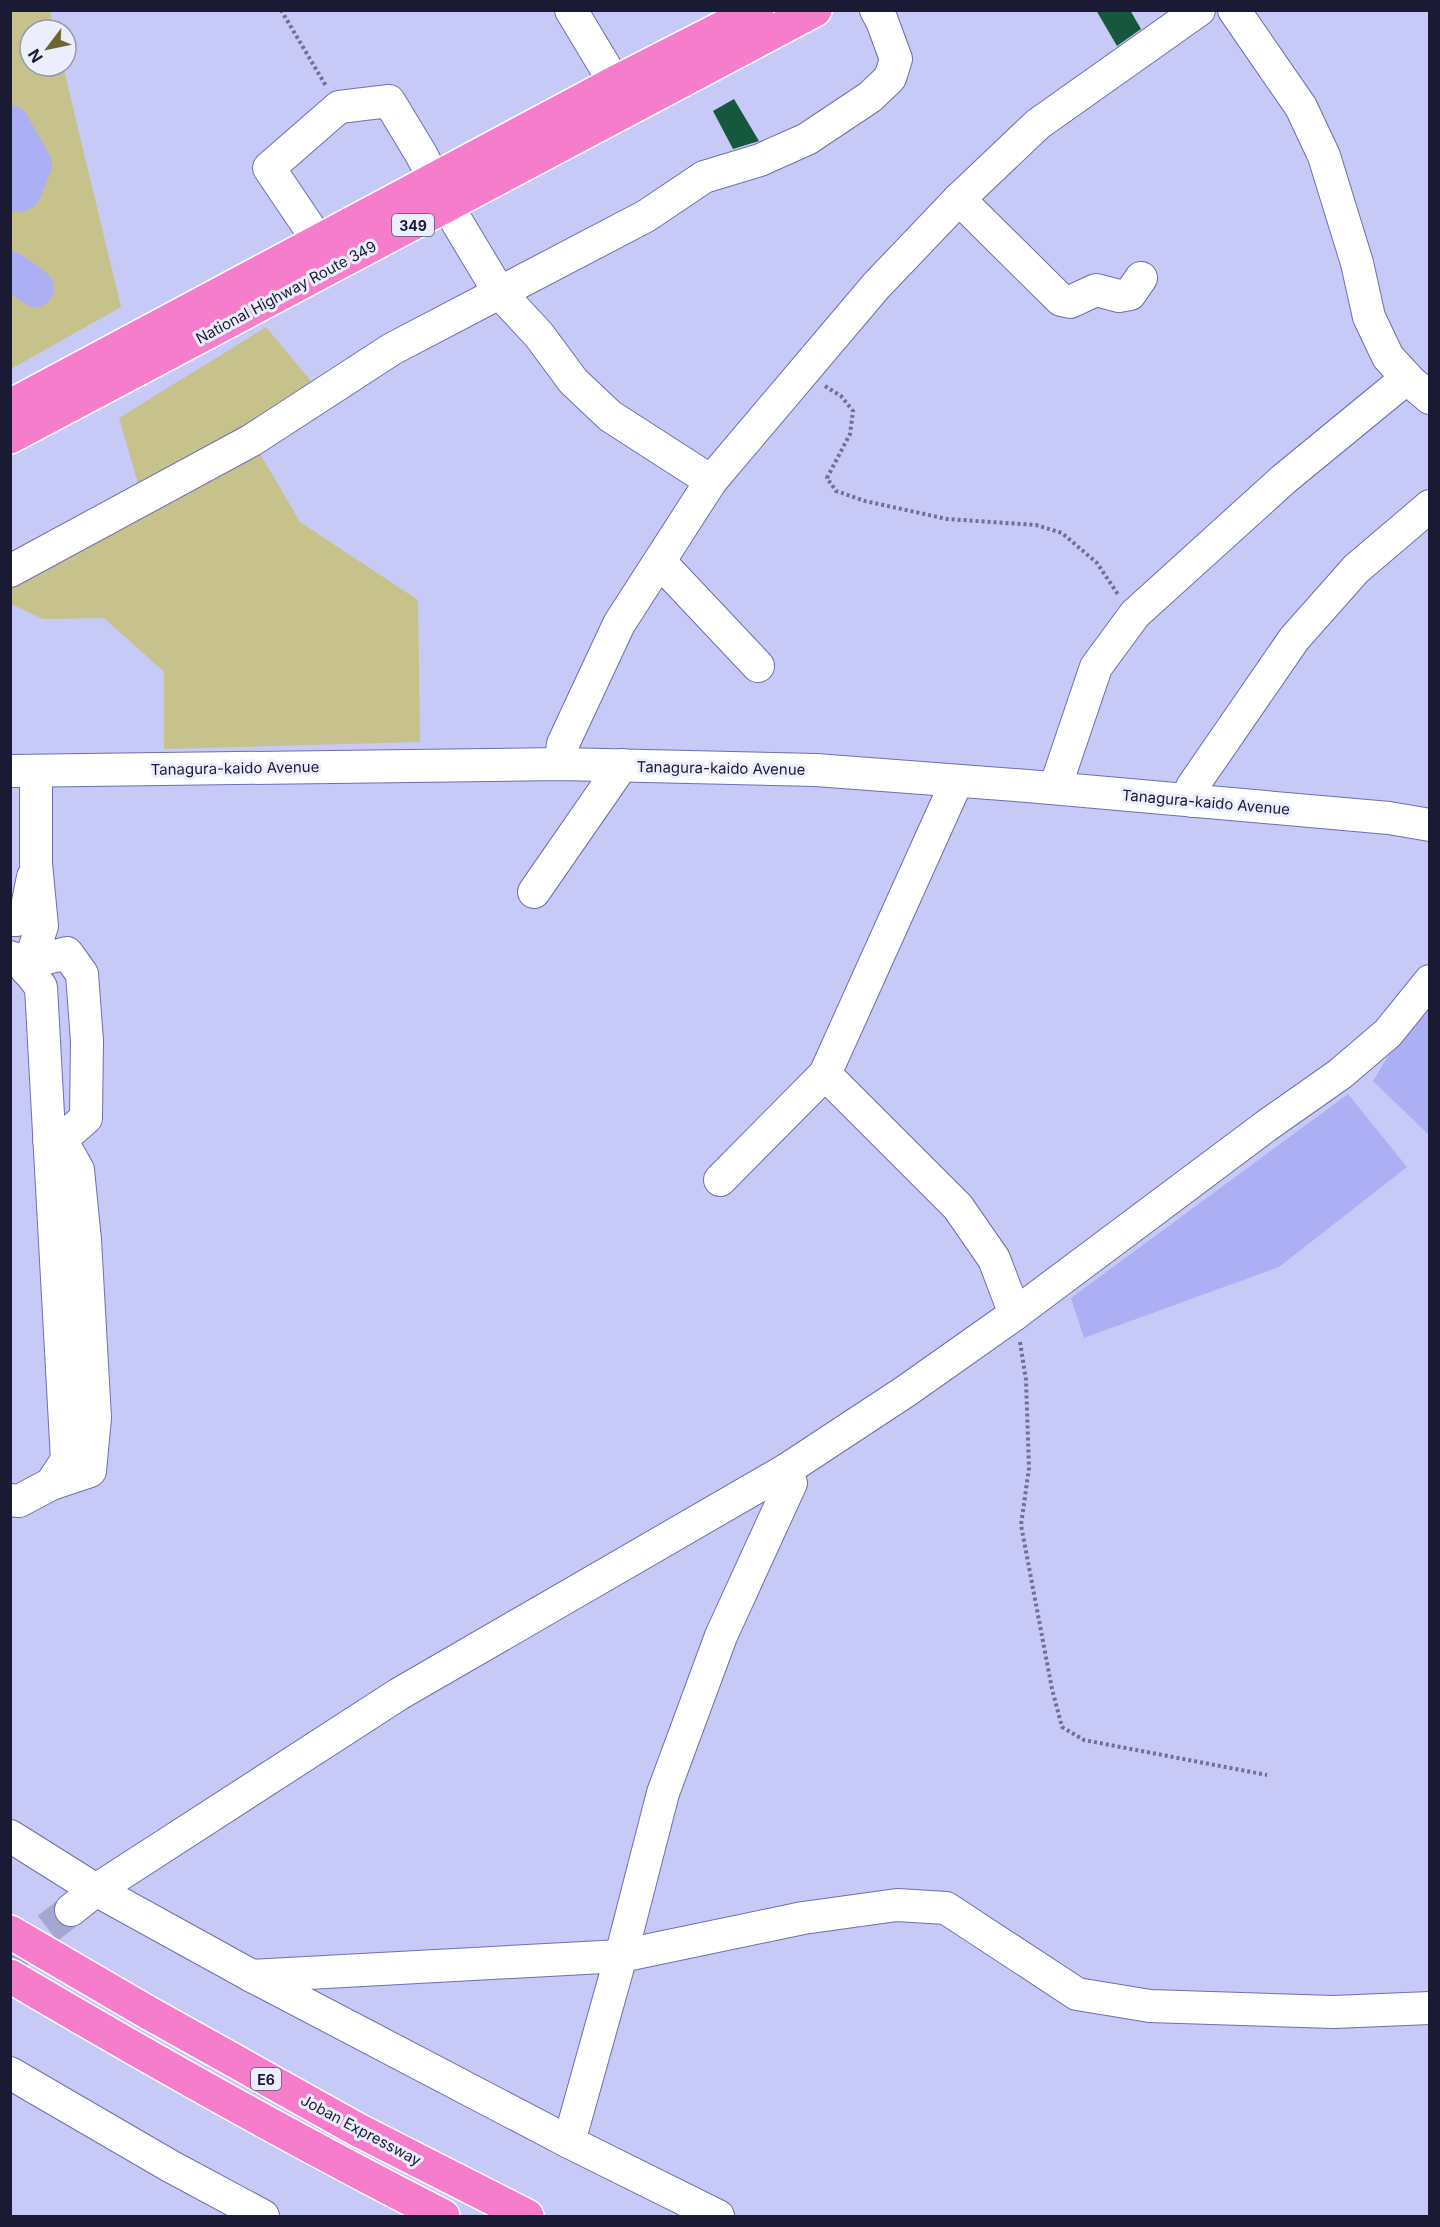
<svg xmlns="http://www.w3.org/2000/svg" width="1440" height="2227" font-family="Inter,sans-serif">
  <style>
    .green { fill: #c7c18c }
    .water { fill: #adaff4 }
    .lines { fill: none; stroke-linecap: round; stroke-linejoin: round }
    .river { stroke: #adaff4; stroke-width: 38 }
    .building { fill: #16583e }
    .minor-tunnel { stroke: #a5a7cf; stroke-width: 32; stroke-dasharray: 32 16; stroke-linecap: butt }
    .minor-casing { stroke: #6e6eb1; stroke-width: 34 }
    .highway-casing { stroke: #fff; stroke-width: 36 }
    .path { stroke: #6f7094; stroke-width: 4; stroke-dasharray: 3 3; stroke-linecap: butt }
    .minor { stroke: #fff; stroke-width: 32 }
    .highway { stroke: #f67dcc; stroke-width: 33 }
    .labels { text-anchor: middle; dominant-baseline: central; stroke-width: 6; stroke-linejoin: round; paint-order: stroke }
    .shield { fill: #eceefd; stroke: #5a5a71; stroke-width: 1.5 }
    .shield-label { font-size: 14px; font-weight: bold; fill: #1b1a35 }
    .street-label { font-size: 15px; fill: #1b1a35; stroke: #eceefd }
  </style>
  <rect width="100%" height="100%" fill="#c7caf6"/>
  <g class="green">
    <path d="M11,10L50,11L54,30H30V66H63L121,307L11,369Z"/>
    <path d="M266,327L315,386L248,433L300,522L418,600L420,742L164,749V672L104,618L43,619L11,604V584L145,508L119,418Z"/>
  </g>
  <g class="water">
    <path d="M1429,1009V1135L1373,1081L1390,1053Z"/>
    <path d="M1348,1094L1407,1167L1279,1267L1084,1338L1071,1298Z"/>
  </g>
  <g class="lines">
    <g class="river">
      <path d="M10,124L33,164L22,192L10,193"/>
      <path d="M10,270L35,288"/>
    </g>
  </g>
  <g class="building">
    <path d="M1096,10H1130L1141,29L1117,46Z"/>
    <path d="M734,99L759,141L733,149L713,111Z"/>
  </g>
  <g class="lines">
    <path class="minor-tunnel" d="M10,1958L71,1910"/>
    <g class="minor-casing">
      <g id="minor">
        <path d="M571,10L628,105"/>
        <path d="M1234,10L1301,107L1324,156L1357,263L1369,317L1388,357L1411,382L1430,398"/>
        <path d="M959,199L1061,300L1070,302L1096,290L1119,296L1130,294L1141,278"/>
        <path d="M319,242L269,168L339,107L389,101L421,154L448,207L499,292L539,335L573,381L610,416L711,481"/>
        <path d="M660,562L758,666"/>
        <path d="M10,571L252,440L392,349L646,216L704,177L760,160L807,139L870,97L890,78L896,59L882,21L876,10"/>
        <path d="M560,764L563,744L619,624L711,481L876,286L959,199L1038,124L1199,10"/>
        <path d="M10,771L560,764L816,770L1028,786L1389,818L1430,825"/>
        <path d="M1055,788L1096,667L1135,614L1284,479L1407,378"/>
        <path d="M1193,801L1192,787L1294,639L1356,569L1430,506"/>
        <path d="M534,892L622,765"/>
        <path d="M10,920H17L27,907L33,877"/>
        <path d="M10,957L20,960L41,987L67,1460L51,1484L19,1501L10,1500"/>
        <path d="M27,970L39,960L67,953L82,974L87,1041L86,1118L61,1140"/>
        <path d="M27,970L42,926L36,864V771"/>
        <path d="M825,1074L957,781"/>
        <path d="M49,1139L61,1140L78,1170L85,1240L95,1418L90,1471L51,1484"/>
        <path d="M720,1180L825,1074L958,1207L994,1259L1015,1314"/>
        <path d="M10,1836L96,1890L252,1976L569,2142L718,2216"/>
        <path d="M71,1910L96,1890L399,1694L786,1470L906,1391L1015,1314L1266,1126L1340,1074L1388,1033L1430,981"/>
        <path d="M252,1976L621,1956L803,1918L897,1905L946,1908L1077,1994L1150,2006L1334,2012L1430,2008"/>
        <path d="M10,2073L170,2166L263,2216"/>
        <path d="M569,2142L621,1956L663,1793L721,1636L791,1483L786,1470"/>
      </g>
    </g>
    <g class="highway-casing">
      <g id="highway">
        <path d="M10,406L616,82L757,10"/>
        <path d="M10,437L815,10"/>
        <path d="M10,1932L147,2012L358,2130L527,2216"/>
        <path d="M10,1976C152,2060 296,2141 443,2216"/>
      </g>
    </g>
    <g class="path">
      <path d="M281,10L326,86"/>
      <path d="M825,386L841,396L853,411L850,434L827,478L836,491L865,501L947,519L1036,525L1062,533L1097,563L1119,596"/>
      <path d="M1020,1342L1026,1380L1029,1468L1021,1525L1052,1689L1062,1727L1084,1740L1267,1775"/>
    </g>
    <use href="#minor" class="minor"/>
    <use href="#highway" class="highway"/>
  </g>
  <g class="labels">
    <g class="shield">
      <rect x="392" y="214" width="42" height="22" rx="4.5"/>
      <rect x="251" y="2068" width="30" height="22" rx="4.5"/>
    </g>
    <g class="shield-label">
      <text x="413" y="225">349</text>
      <text x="266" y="2079">E6</text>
    </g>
    <g class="street-label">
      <text transform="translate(286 292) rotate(-28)">National Highway Route 349</text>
      <text transform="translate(235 768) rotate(-1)">Tanagura-kaido Avenue</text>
      <text transform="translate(721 768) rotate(1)">Tanagura-kaido Avenue</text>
      <text transform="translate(1206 802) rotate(5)">Tanagura-kaido Avenue</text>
      <text transform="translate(361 2130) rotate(28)">Joban Expressway</text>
    </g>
  </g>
  <rect width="1440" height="2227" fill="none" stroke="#1b1a35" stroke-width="24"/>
  <g transform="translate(48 48) rotate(238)"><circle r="28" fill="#eceefd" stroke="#9899ad" stroke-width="1.5"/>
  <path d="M0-4.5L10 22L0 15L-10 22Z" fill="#6c6632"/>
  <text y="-9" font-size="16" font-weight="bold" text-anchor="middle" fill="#1b1a35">N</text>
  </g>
</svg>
